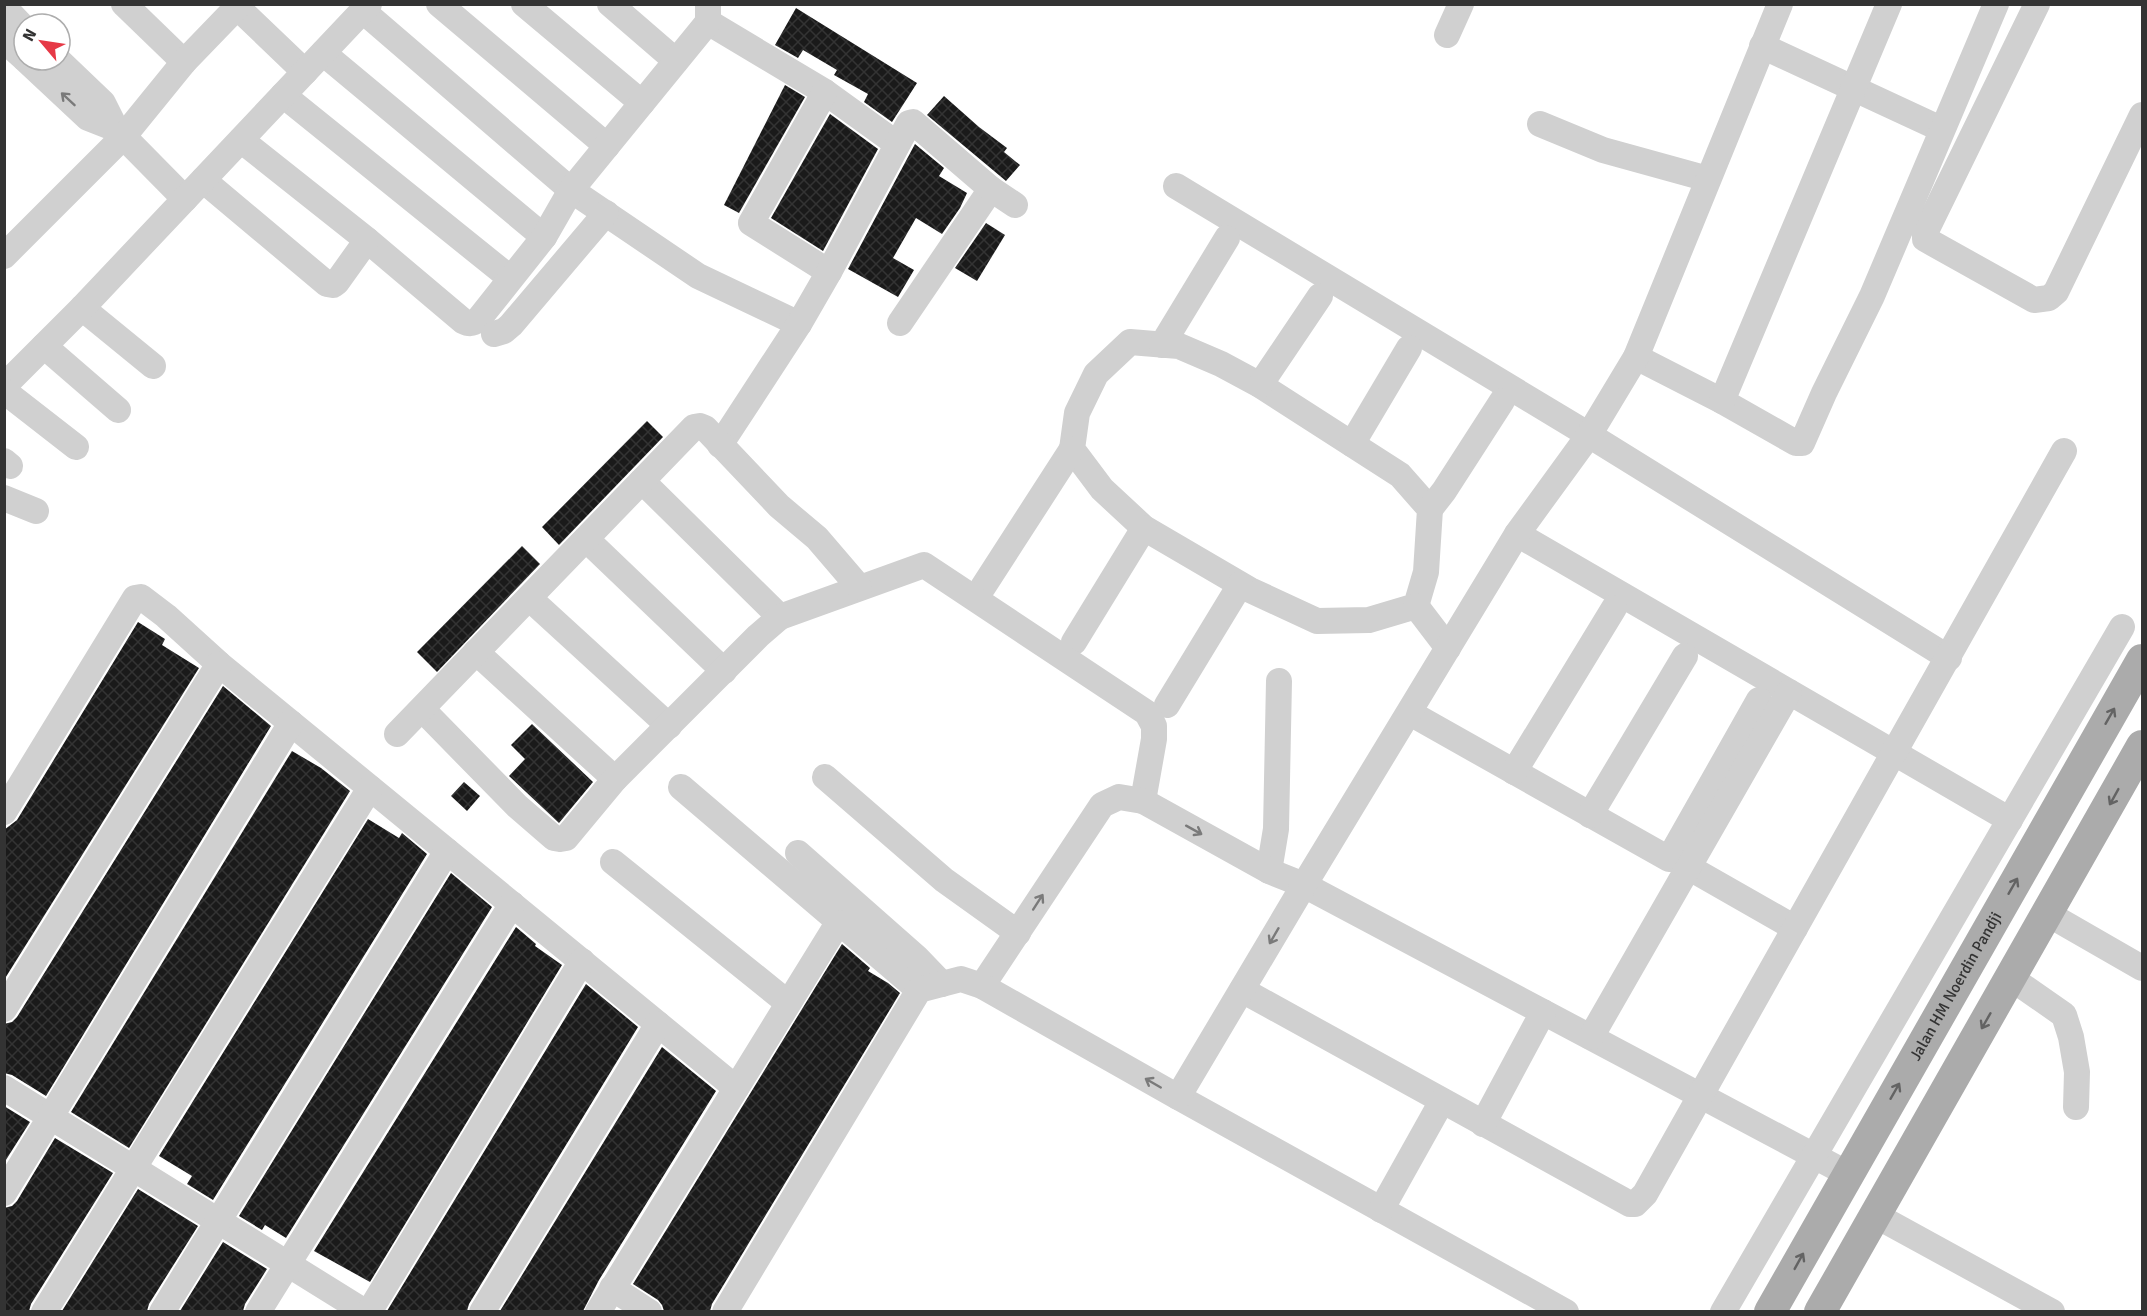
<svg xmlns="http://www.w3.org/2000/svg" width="2147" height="1316" font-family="Signika,sans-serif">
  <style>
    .building { fill: url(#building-cross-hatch) }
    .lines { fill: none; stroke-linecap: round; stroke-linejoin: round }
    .minor { stroke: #d0d0d0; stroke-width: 26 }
    .major { stroke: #ababab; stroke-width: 32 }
    .oneway { stroke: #7a7a7a }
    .oneway2 { stroke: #636363 }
    .labels { text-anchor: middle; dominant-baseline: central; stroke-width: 6; stroke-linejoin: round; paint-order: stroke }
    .street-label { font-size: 16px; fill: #333; stroke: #fff }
  </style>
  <defs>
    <pattern id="building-cross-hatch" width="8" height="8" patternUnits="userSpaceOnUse" patternTransform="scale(1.5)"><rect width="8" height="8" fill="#1a1a1a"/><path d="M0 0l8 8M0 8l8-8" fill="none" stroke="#333"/></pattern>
  </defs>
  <rect width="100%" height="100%" fill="#fff"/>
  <g class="building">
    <path d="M796,8L917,83L892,122L864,102L868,94L834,75L837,70L803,50L798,58L775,45Z"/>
    <path d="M785,85L805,97L739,213L724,205Z"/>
    <path d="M944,96L979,127L1007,148L1004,152L1020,165L1006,181L927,115Z"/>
    <path d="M830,114L878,149L823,251L771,218Z"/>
    <path d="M915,144L944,168L939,176L967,193L960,208L942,234L916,218L893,258L914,270L898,297L848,269Z"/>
    <path d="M986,223L1005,235L977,281L955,268Z"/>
    <path d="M647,421L663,437L559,545L542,527Z"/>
    <path d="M522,546L540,564L437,672L417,652Z"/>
    <path d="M138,622L165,639L162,645L199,668L4,980V830L17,820Z"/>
    <path d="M223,686L271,726L46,1096L12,1075L4,1073V1024L12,1022L17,1017Z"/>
    <path d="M532,724L593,782L559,823L509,776L525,759L511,745Z"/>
    <path d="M292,751L321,768L350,791L129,1148L71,1112Z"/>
    <path d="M464,782L480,796L467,811L451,796Z"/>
    <path d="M368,819L399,838L402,833L427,854L213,1200L187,1184L192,1176L159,1156Z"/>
    <path d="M451,873L492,907L286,1238L265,1225L262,1230L239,1216Z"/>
    <path d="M516,927L536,944L535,946L562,965L370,1282L314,1251Z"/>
    <path d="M842,944L870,968L868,971L888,983L900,993L712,1304L710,1311H664L662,1305L658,1300L633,1284Z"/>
    <path d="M586,984L638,1027L469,1304L467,1311H387Z"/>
    <path d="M662,1047L716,1091L599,1280L583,1311H500Z"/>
    <path d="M4,1106L30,1122L4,1163Z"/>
    <path d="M55,1138L113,1173L31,1304L29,1311H4V1208L12,1206L17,1201Z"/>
    <path d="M138,1189L198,1226L149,1304L147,1311H62Z"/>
    <path d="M223,1242L267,1269L245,1304L243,1311H180Z"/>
  </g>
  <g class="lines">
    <g class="minor">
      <path d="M124,4L184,62"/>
      <path d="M234,4L305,72"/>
      <path d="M439,4L607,146"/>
      <path d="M524,4L642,103"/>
      <path d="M610,4L676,61"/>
      <path d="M2037,4L1925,233V239L2034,300L2049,298L2056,292L2142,115"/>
      <path d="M5,8L24,28"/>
      <path d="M363,11L571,190L698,276L799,324"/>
      <path d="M708,22L825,92L897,144"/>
      <path d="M1447,35L1461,4"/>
      <path d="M4,40L24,58"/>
      <path d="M1762,46L1941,129"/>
      <path d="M323,53L544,237"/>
      <path d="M26,60L88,118L116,129"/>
      <path d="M58,60L103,103L116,129L185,199"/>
      <path d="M825,92L751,223L829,272"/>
      <path d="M283,95L510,278"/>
      <path d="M1540,124L1603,150L1708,179"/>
      <path d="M241,140L367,240L463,321C469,324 472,324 478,320L544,237L571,190L708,22V4"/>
      <path d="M203,180L327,284L333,285L337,282L367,240"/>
      <path d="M1176,186L1589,435L1949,658"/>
      <path d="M4,256L123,137L184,62L240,4"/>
      <path d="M82,308L153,366"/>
      <path d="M900,323L991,189"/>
      <path d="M494,334L504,331L511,325L606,213"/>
      <path d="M1130,342L1179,346L1221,364L1260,385L1400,475L1430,509L1426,572L1416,606L1369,620L1317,621L1250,590L1144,528L1102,489L1072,449L1077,413L1096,374Z"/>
      <path d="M1162,345L1227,238"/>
      <path d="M44,346L118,410"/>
      <path d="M1636,357L1722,401L1796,443H1802L1824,393L1872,296L1996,4"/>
      <path d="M1260,385L1320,296"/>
      <path d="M4,386L82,308L369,4"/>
      <path d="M4,391L76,447"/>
      <path d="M1722,401L1889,4"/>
      <path d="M1352,444L1409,348"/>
      <path d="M720,445L799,324L829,272L909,123L913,122L991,189L1015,205"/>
      <path d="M4,461L10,466"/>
      <path d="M642,481L780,617"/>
      <path d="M4,498L36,511"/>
      <path d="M1430,509L1444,491L1502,401"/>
      <path d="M1517,534L2010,820"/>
      <path d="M586,539L724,671"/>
      <path d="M983,587L1072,449"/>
      <path d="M529,598L669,726"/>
      <path d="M1416,606L1448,648"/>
      <path d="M1074,642L1144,528"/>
      <path d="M476,652L615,779"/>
      <path d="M1167,705L1240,585"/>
      <path d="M422,709L517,806L554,838L560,839L566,838L615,779L758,636L780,617L924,565L1147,713L1154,726V739L1143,801"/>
      <path d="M1410,713L1669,859L1759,700"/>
      <path d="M397,734L694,427L700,426L705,428L779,506L817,538L859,587"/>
      <path d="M1514,772L1614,608"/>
      <path d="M825,777L944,880L1018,933"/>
      <path d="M681,787L919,990"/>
      <path d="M4,812L135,598L141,597L166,616L219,664L736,1088"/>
      <path d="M1590,815L1685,656"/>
      <path d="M798,853L917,958L942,984"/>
      <path d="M613,862L788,1003"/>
      <path d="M1688,867L1795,928"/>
      <path d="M1269,871L1276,829L1279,681"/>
      <path d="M2048,914L2142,968"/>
      <path d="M2011,978L2064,1015L2071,1037L2077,1072L2076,1107"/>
      <path d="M982,986L1102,805L1119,797L1143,801L1269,871L1304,885L1848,1174"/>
      <path d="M1242,990L1630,1204H1635L1645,1194L2064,451"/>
      <path d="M4,1009L219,664"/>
      <path d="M1591,1037L1789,692"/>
      <path d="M4,1088L365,1312"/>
      <path d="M1178,1097L1566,1312"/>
      <path d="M1483,1124L1543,1012"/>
      <path d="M4,1193L291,723"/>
      <path d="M1381,1210L1442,1101"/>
      <path d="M1875,1215L2052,1312"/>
      <path d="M612,1288L649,1312"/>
      <path d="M44,1312L370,788"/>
      <path d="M162,1312L447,851"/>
      <path d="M258,1312L512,904"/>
      <path d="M369,1312L582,961"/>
      <path d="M482,1312L658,1024"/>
      <path d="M598,1312L838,923"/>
      <path d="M725,1312L919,990L961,979L982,986L1178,1097L1304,885L1517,534L1589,435L1636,357L1780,4"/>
      <path d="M1723,1312L2122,627"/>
    </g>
    <g class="major">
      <path id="s1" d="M1770,1312L2142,660"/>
      <path d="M1820,1312L2142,746"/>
    </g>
  </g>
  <defs><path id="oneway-shaft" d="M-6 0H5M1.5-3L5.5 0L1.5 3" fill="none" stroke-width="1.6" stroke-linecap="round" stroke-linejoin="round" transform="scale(1.5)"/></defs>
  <g class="oneway">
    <use href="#oneway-shaft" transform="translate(68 99) rotate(-137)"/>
    <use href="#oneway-shaft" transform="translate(1194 830) rotate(29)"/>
    <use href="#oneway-shaft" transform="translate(1038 902) rotate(-57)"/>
    <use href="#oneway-shaft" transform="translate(1274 936) rotate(120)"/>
    <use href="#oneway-shaft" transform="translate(1153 1083) rotate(-150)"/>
  </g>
  <g class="oneway2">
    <use href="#oneway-shaft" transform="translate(2110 716) rotate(-60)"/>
    <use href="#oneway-shaft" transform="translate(2114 797) rotate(119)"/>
    <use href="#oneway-shaft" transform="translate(2013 886) rotate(-60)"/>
    <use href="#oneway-shaft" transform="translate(1986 1021) rotate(120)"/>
    <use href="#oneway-shaft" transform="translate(1895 1091) rotate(-60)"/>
    <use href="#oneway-shaft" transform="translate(1799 1261) rotate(-61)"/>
  </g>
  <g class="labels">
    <g class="street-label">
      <text stroke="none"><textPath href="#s1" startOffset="375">Jalan HM Noerdin Pandji</textPath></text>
    </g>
  </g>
  <rect width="2147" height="1316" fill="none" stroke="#333333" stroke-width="12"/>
  <g transform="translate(42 42) rotate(299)"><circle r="28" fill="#ffffff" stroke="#adadad" stroke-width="1.5"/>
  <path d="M0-4.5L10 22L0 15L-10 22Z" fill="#e63946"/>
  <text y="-9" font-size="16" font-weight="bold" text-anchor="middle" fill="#333333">N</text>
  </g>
</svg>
